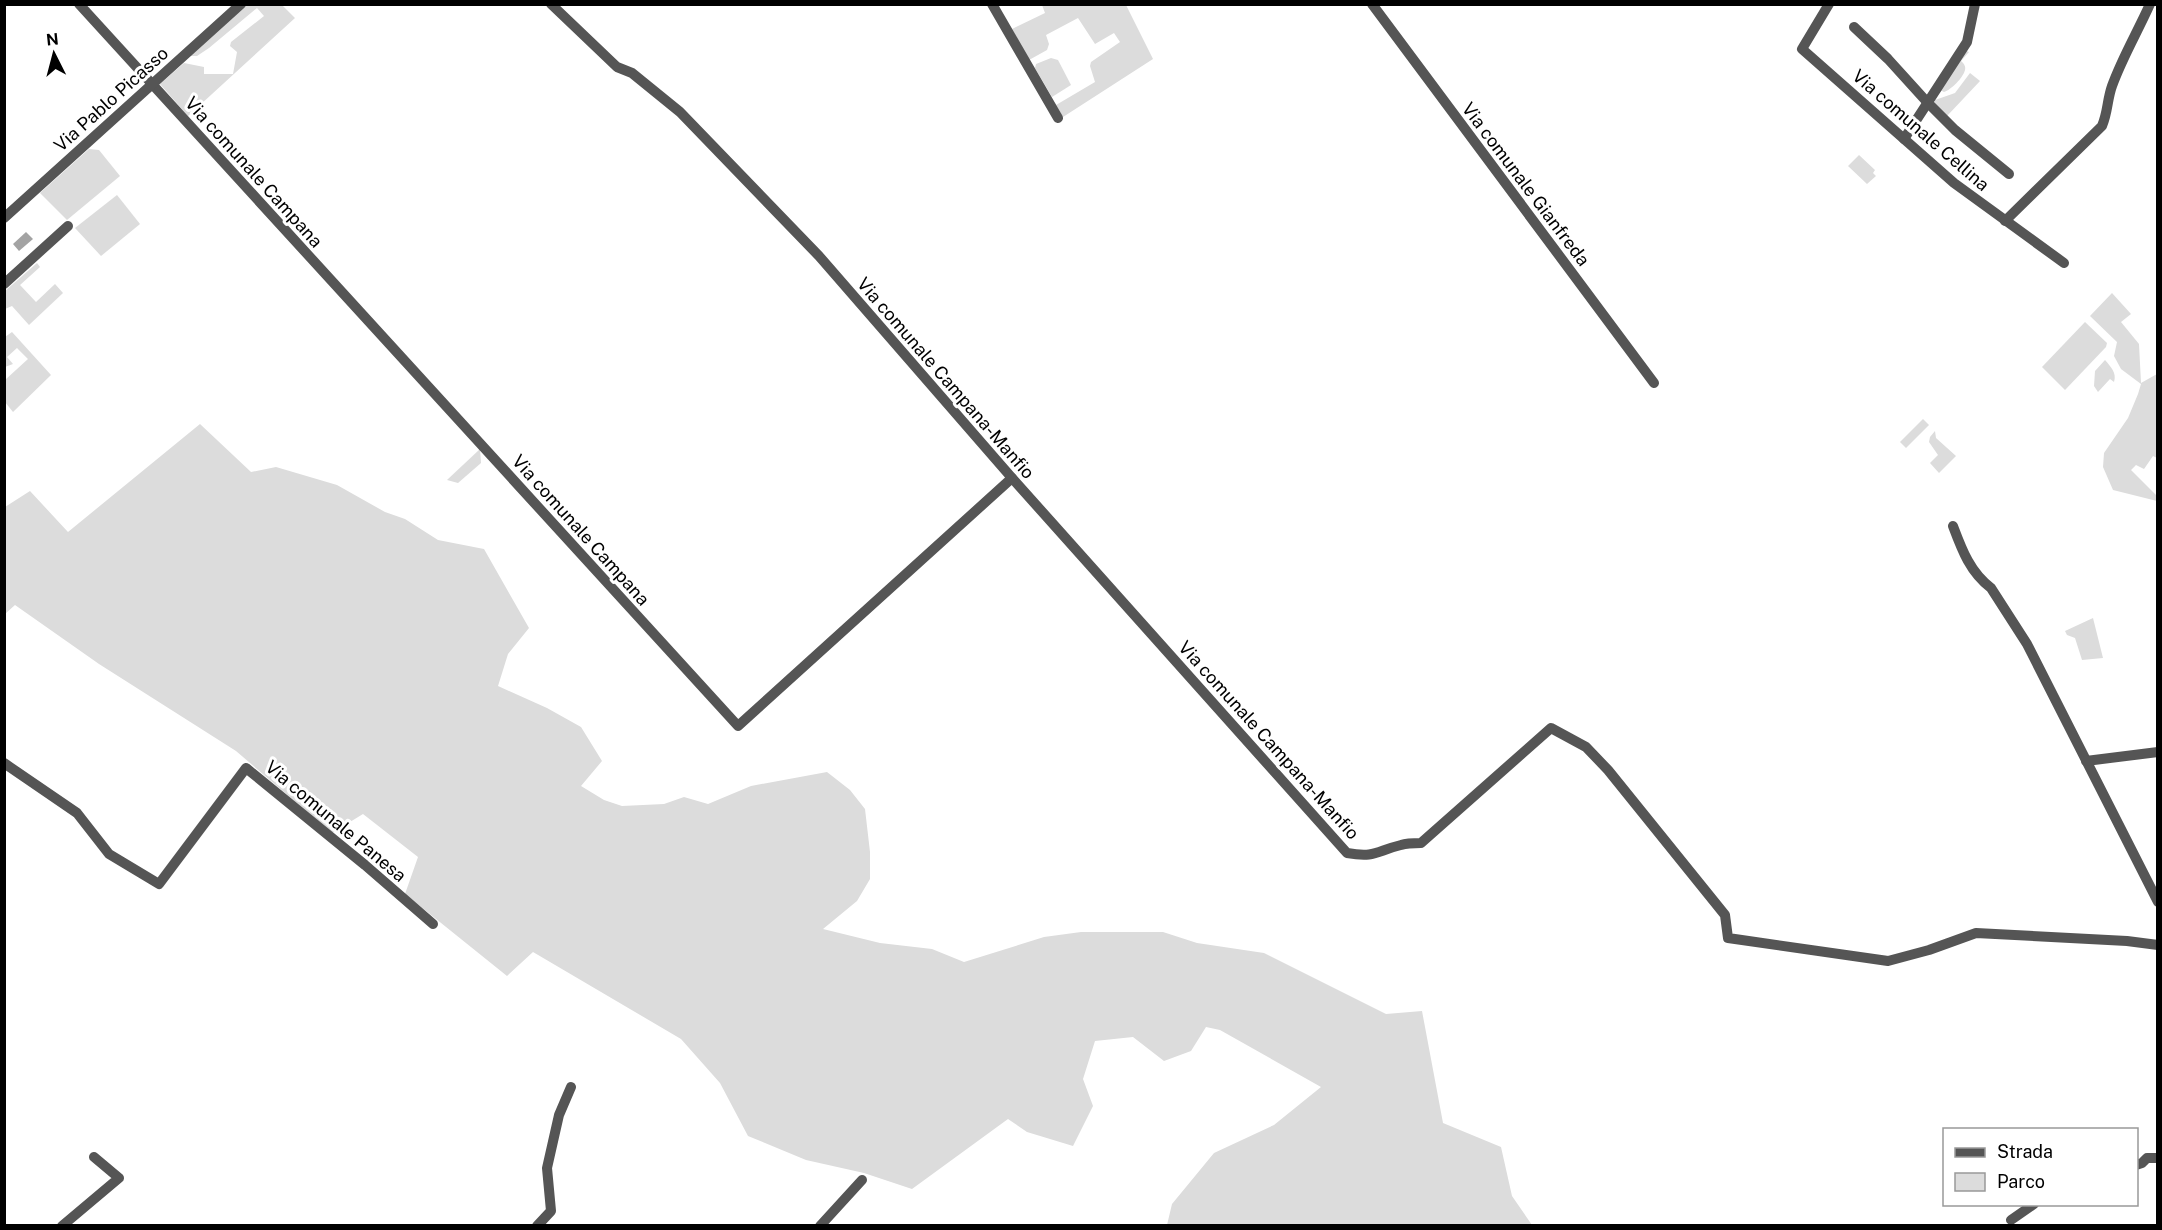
<svg xmlns="http://www.w3.org/2000/svg" width="2162" height="1230" font-family="'Public Sans',sans-serif">
  <style>
    .green { fill: #dcdcdc }
    .water { fill: #a3a3a3 }
    .lines { fill: none; stroke-linecap: round; stroke-linejoin: round }
    .street { stroke: #555; stroke-width: 10 }
    .labels { text-anchor: middle; dominant-baseline: central; stroke-width: 6; stroke-linejoin: round; paint-order: stroke }
    .street-label { font-size: 18px; fill: #000; stroke: #fff }
  </style>
  <rect width="100%" height="100%" fill="#fff"/>
  <g class="green">
    <path d="M245,5H282L295,18L188,116L160,84L184,63L204,67V74H233L237,52L230,46L231,42L264,16L257,8L209,48L197,56H190Z"/>
    <path d="M1042,5H1126L1153,59L1063,117L1056,105L1095,82L1090,66L1091,62L1120,42L1114,33L1095,44L1078,18L1046,35L1049,44L1047,50L1029,60L1012,29L1045,13Z"/>
    <path d="M1964,50L1969,52L1961,61C1964,64 1966,66 1965,70C1963,78 1951,90 1944,92L1938,89Z"/>
    <path d="M1051,58L1058,60L1071,85L1052,97L1035,68L1036,64Z"/>
    <path d="M1970,73L1980,81L1947,116L1935,103V100L1955,93Z"/>
    <path d="M89,149L99,150L120,176L67,220L40,193Z"/>
    <path d="M1859,155L1875,170L1873,173L1876,176L1867,184L1848,166Z"/>
    <path d="M117,195L140,224L101,256L75,228Z"/>
    <path d="M37,263L40,267L20,285L36,302L55,284L63,293L29,325L12,306L5,309V291Z"/>
    <path d="M2112,293L2131,314L2121,322L2139,344L2141,383L2157,374V458L2153,456L2144,469L2136,465L2131,470L2157,496V501L2113,490L2103,467L2104,453L2128,418L2138,394L2141,384L2121,369L2114,356L2117,342L2090,316Z"/>
    <path d="M2085,322L2107,343L2106,347L2065,390L2042,367Z"/>
    <path d="M12,332L51,375L13,412L5,402V380L28,359L17,348L7,357L13,364L5,367V337Z"/>
    <path d="M2105,360C2111,367 2117,373 2114,382L2110,379L2098,392L2094,386L2095,371Z"/>
    <path d="M1923,419L1929,425L1906,448L1900,442Z"/>
    <path d="M200,424L251,472L276,467L337,485L385,512L405,519L438,540L484,549L529,628L508,654L498,686L547,708L581,727L602,761L581,786L604,800L622,806L664,804L684,797L708,804L751,786L827,772L850,790L865,809L870,852V879L857,901L823,929L880,943L932,949L964,962L1044,937L1081,932H1163L1197,943L1264,953L1386,1014L1422,1011L1443,1123L1501,1147L1512,1196L1532,1225H1167L1172,1204L1214,1153L1274,1125L1321,1087L1220,1030L1206,1027L1191,1051L1164,1061L1133,1037L1095,1041L1083,1079L1093,1106L1073,1146L1027,1132L1008,1119L912,1189L864,1173L806,1160L748,1136L720,1083L681,1039L533,952L507,976L405,894L418,857L363,814L332,833L236,751L99,664L15,605L5,614V507L30,491L68,532Z"/>
    <path d="M1935,431L1936,438L1956,456L1939,473L1930,463L1938,455L1929,442L1930,437Z"/>
    <path d="M480,449L481,463L458,483L447,480Z"/>
    <path d="M2093,618L2103,658L2082,660L2075,638L2067,635L2065,631Z"/>
  </g>
  <path class="water" d="M26,232L33,239L19,251L13,244Z"/>
  <g class="lines">
    <g class="street">
      <path d="M79,4L738,726L1012,478"/>
      <path d="M551,4L617,67L632,73L680,112L819,256L1012,478L1347,853C1376,858 1376,851 1401,845C1407,843 1415,843 1421,843L1551,728L1586,747L1608,770L1725,915L1728,938L1888,961L1929,950L1976,933L2127,941L2158,945"/>
      <path d="M992,4L1058,118"/>
      <path d="M1372,4L1654,383"/>
      <path d="M1829,4L1802,49L1954,183L2064,263"/>
      <path d="M1854,27L1888,59L1927,102L1955,130L2009,174"/>
      <path d="M1904,139L1967,42L1975,4"/>
      <path d="M4,218L241,4"/>
      <path d="M2005,221L2102,126C2108,112 2107,100 2112,86C2122,58 2138,31 2150,4"/>
      <path d="M4,284L68,226"/>
      <path d="M1953,526C1962,550 1970,572 1991,588L2027,644L2158,902"/>
      <path d="M2086,761L2158,752"/>
      <path d="M4,763L77,813L109,854L159,884L246,768L365,865L433,924"/>
      <path d="M2136,1165L2142,1163L2147,1158H2158"/>
      <path d="M2011,1220L2034,1204"/>
      <path d="M62,1226L119,1178L94,1157"/>
      <path d="M537,1226L551,1211L547,1168L559,1115L571,1087"/>
      <path d="M820,1226L862,1180"/>
    </g>
  </g>
  <g class="labels">
    <g class="street-label">
      <text transform="translate(111 99) rotate(-42)">Via Pablo Picasso</text>
      <text transform="translate(1921 130) rotate(41)">Via comunale Cellina</text>
      <text transform="translate(254 172) rotate(48)">Via comunale Campana</text>
      <text transform="translate(1526 184) rotate(53)">Via comunale Gianfreda</text>
      <text transform="translate(946 378) rotate(49)">Via comunale Campana-Manfio</text>
      <text transform="translate(581 530) rotate(48)">Via comunale Campana</text>
      <text transform="translate(1269 740) rotate(48)">Via comunale Campana-Manfio</text>
      <text transform="translate(336 821) rotate(40)">Via comunale Panesa</text>
    </g>
  </g>
  <rect width="2162" height="1230" fill="none" stroke="#000000" stroke-width="12"/>
  <rect x="1943" y="1128" width="195" height="78" fill="#ffffff" stroke="#999999" stroke-width="1.5"/>
  <rect x="1955" y="1148" width="30" height="9" fill="#555555" stroke="#999999" stroke-width="1.5"/>
  <text x="1997" y="1158" font-size="18" fill="#000000">Strada</text>
  <rect x="1955" y="1173" width="30" height="18" fill="#dcdcdc" stroke="#999999" stroke-width="1.5"/>
  <text x="1997" y="1188" font-size="18" fill="#000000">Parco</text>
  <g transform="translate(54 54) rotate(354)" stroke="#ffffff" stroke-width="4.5" paint-order="stroke">
  <path d="M0-4.5L10 22L0 15L-10 22Z" fill="#000000"/>
  <text y="-9" font-size="16" font-weight="bold" text-anchor="middle" fill="#000000">N</text>
  </g>
</svg>
